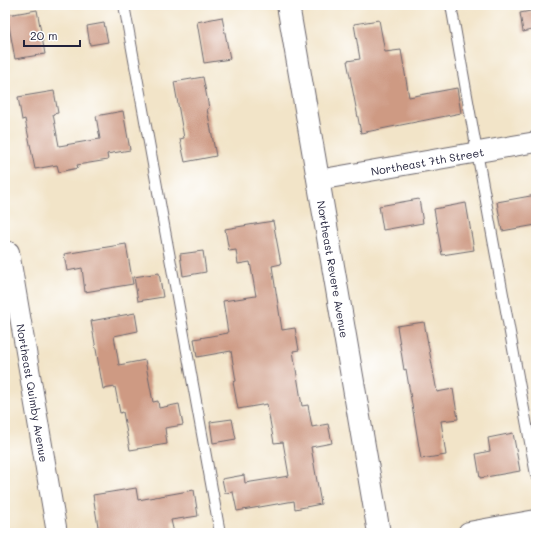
<svg xmlns="http://www.w3.org/2000/svg" width="541" height="538" font-family="Mali,sans-serif">
  <style>
    .building { fill: #ce9a83 }
    .lines { fill: none; stroke-linecap: round; stroke-linejoin: round }
    .service-casing { stroke: #6b666c; stroke-width: 12 }
    .minor-casing { stroke: #6b666c; stroke-width: 22 }
    .tertiary-casing { stroke: #6b666c; stroke-width: 24 }
    .secondary-casing { stroke: #6b666c; stroke-width: 24 }
    .service { stroke: #fff; stroke-width: 10 }
    .minor { stroke: #fff; stroke-width: 20 }
    .tertiary { stroke: #fff; stroke-width: 22 }
    .secondary { stroke: #fff; stroke-width: 22 }
    .labels { text-anchor: middle; dominant-baseline: central; stroke-width: 3.5; stroke-linejoin: round; paint-order: stroke }
    .street-label { font-size: 11px; fill: #22223b; stroke: #fff }
  </style>
  <rect width="100%" height="100%" fill="#fff"/>
  <filter id="ink" filterUnits="userSpaceOnUse"><feTurbulence type="fractalNoise" baseFrequency=".025" numOctaves="2"/><feDisplacementMap in="SourceGraphic" scale="8" xChannelSelector="R" yChannelSelector="G"/><feConvolveMatrix kernelMatrix="1 2 1 2 8 2 1 2 1" color-interpolation-filters="sRGB"/></filter>
  <filter id="wash" filterUnits="userSpaceOnUse"><feTurbulence type="fractalNoise" baseFrequency=".012" numOctaves="4" result="noise"/><feDisplacementMap in="SourceGraphic" scale="16" xChannelSelector="R" yChannelSelector="G"/><feGaussianBlur stdDeviation="0.9" result="paint"/><feColorMatrix in="noise" values="0 0 0 0 0 0 0 0 0 0 0 0 0 0 0 0 0 1.4 0 .05"/><feComposite in="paint" operator="in"/></filter>
  <g filter="url(#wash)">
    <rect width="100%" height="100%" fill="#f2e4c8"/>
    <g id="blocks">
      <g class="building">
        <path d="M37,10L45,54L15,59L7,15Z"/>
        <path d="M536,10V29L523,32L520,13Z"/>
        <path d="M222,17L230,59L204,63L197,22Z"/>
        <path d="M379,20L385,52L401,50L409,97L457,88L461,113L361,133L347,61L360,59L354,24Z"/>
        <path d="M104,23L108,42L90,45L87,26Z"/>
        <path d="M203,77L209,108L207,109L216,156L185,162L180,139L184,138L174,82Z"/>
        <path d="M54,91L58,113L53,114L59,146L100,139L96,116L123,111L130,150L107,154L108,160L77,165L78,168L59,172L57,165L35,169L25,119L22,120L18,97Z"/>
        <path d="M536,195V225L502,231L497,202Z"/>
        <path d="M419,199L423,223L383,230L379,206Z"/>
        <path d="M466,203L474,250L442,255L434,209Z"/>
        <path d="M273,221L281,264L272,266L282,330L295,328L299,350L293,351L302,406L308,405L312,427L328,424L332,443L311,447L321,504L295,509L294,501L237,511L233,492L225,493L222,479L244,475L245,483L289,476L283,442L274,443L267,404L238,409L233,382L236,381L231,351L197,357L194,339L228,333L223,301L256,296L250,262L238,264L236,250L229,251L225,229Z"/>
        <path d="M126,244L133,284L85,292L82,268L67,271L64,254Z"/>
        <path d="M203,251L206,272L183,276L180,254Z"/>
        <path d="M159,273L163,297L138,301L134,277Z"/>
        <path d="M135,313L138,331L114,336L119,365L145,360L153,402L158,401L159,408L179,404L183,425L165,428L167,444L130,450L123,412L120,413L115,387L103,389L91,321Z"/>
        <path d="M424,322L437,392L453,389L458,419L441,421L446,455L421,459L406,369L404,370L397,326Z"/>
        <path d="M232,419L236,439L213,443L210,422Z"/>
        <path d="M513,433L520,471L480,478L476,454L490,451L488,438Z"/>
        <path d="M136,488L138,500L194,490L198,516L171,520L174,533H99L93,495Z"/>
      </g>
    </g>
  </g>
  <g filter="url(#ink)">
    <use href="#blocks" fill-opacity="0" stroke="#6b666c" stroke-width="1"/>
    <g class="lines">
      <g class="service-casing">
        <g id="service">
          <path d="M124,5L220,533"/>
          <path d="M451,5L477,152L536,475"/>
        </g>
      </g>
      <g class="minor-casing">
        <g id="minor">
          <path id="s1" d="M318,180L536,142"/>
          <path id="s2" d="M5,253L9,252L57,533"/>
        </g>
      </g>
      <g class="tertiary-casing">
        <g id="tertiary">
          <path id="s3" d="M288,5L379,533"/>
        </g>
      </g>
      <g class="secondary-casing">
        <path id="secondary" d="M469,533L536,521"/>
      </g>
      <use href="#service" class="service"/>
      <use href="#minor" class="minor"/>
      <use href="#tertiary" class="tertiary"/>
      <use href="#secondary" class="secondary"/>
    </g>
  </g>
  <g class="labels">
    <g class="street-label">
      <text stroke="none"><textPath href="#s1" startOffset="111">Northeast 7th Street</textPath></text>
      <text stroke="none"><textPath href="#s3" startOffset="268">Northeast Revere Avenue</textPath></text>
      <text stroke="none"><textPath href="#s2" startOffset="147">Northeast Quimby Avenue</textPath></text>
    </g>
  </g>
  <rect width="541" height="538" fill="none" stroke="#fff" stroke-width="20"/>
  <path d="M24 40v6h56v-6" fill="none" stroke="#22223b" stroke-width="2"/>
  <text x="30" y="40" font-size="12" fill="#22223b" stroke="#ffffff" stroke-width="3" paint-order="stroke">20 m</text>
</svg>
